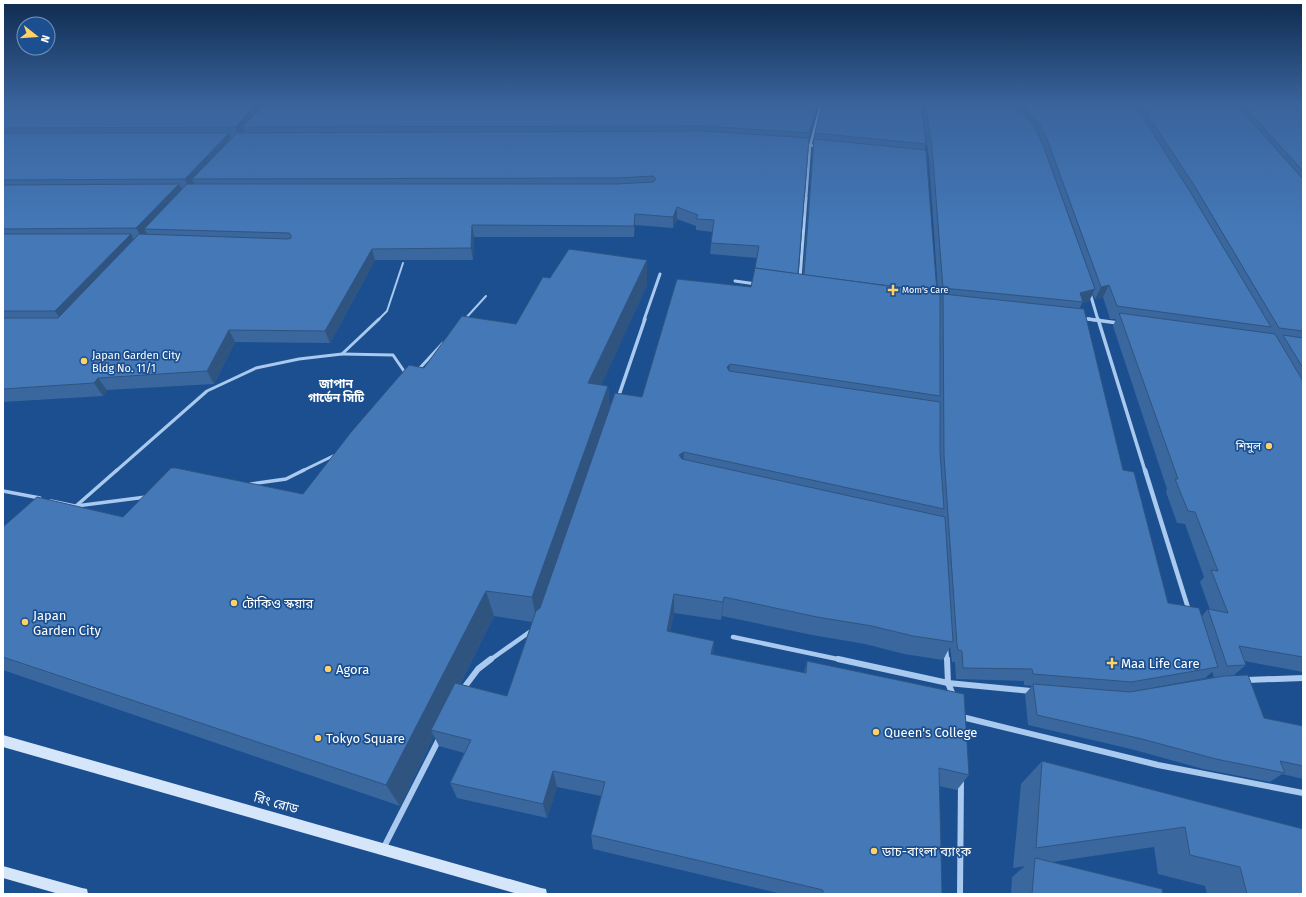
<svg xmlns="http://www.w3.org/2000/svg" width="1306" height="897" font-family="'Fira Sans','Noto Sans Bengali',sans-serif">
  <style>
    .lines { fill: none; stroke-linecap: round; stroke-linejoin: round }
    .service-far2 { stroke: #a9c9ee; stroke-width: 2 }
    .service-far1 { stroke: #a9c9ee; stroke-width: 3 }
    .service { stroke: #a9c9ee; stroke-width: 3.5 }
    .minor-far4 { stroke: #a9c9ee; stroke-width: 2.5 }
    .minor-far3 { stroke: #a9c9ee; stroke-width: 3 }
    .minor-far2 { stroke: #a9c9ee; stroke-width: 3.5 }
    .minor-far1 { stroke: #a9c9ee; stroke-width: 4.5 }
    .minor { stroke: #a9c9ee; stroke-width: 6 }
    .secondary { fill: #d6e6fa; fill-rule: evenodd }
    .wall { fill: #3a679d; fill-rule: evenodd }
    .shaded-wall { fill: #305480 }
    .building { fill: #4478b7; stroke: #305480 }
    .poi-dot { fill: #ffd166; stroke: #1b4f8f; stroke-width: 1.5 }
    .labels { text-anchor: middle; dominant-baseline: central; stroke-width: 3.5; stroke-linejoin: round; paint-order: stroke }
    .far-poi-label { font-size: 9px; fill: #fff; stroke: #1b4f8f; text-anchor: start }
    .poi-label { font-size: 11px; fill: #fff; stroke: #1b4f8f; text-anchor: start }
    .neighbourhood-label { font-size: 12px; font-weight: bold; fill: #fff; stroke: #1b4f8f }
    .near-poi-label { font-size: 13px; fill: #fff; stroke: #1b4f8f; text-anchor: start }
    .near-street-label { font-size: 13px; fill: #fff; stroke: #1b4f8f }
  </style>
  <rect width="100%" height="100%" fill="#1b4f8f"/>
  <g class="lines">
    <g class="service-far2">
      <path d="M465,319L486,296"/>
      <path d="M378,320L387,311L403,263"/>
    </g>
    <g class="service-far1">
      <path d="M342,354L393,355L406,374"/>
      <path d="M418,370L443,343"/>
      <path d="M116,471L207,391L256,368L299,359L342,354L379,319"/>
      <path d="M302,471L335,455"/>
    </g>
    <g class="service">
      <path d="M251,484L286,479L304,470"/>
      <path d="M3,491L40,498"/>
      <path d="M51,501L75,506"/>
      <path d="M76,506L146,497"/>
      <path d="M76,506L117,470"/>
    </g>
    <g class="minor-far4">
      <path d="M803,145L818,146"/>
      <path d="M806,199L810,146L821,104"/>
    </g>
    <g class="minor-far3">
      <path d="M800,278L806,198"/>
      <path d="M735,281L756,284"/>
      <path d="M1090,293L1098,320"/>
      <path d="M1081,318L1095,320"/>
      <path d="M644,320L660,274"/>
    </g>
    <g class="minor-far2">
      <path d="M1088,319L1118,323"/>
      <path d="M1098,319L1145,471"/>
      <path d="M618,398L645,319"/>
    </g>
    <g class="minor-far1">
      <path d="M1145,470L1189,611"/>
      <path d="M733,637L842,660"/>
      <path d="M946,649L947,660"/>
      <path d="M490,660L531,631"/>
    </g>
    <g class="minor">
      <path d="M838,659L948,683L947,659"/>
      <path d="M1247,680L1303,678"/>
      <path d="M463,689L478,669L491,659"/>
      <path d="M953,695L948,683L1031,691"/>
      <path d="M962,717L1158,765L1303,793"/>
      <path d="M383,849L439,739"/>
      <path d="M960,894L961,780"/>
    </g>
    <g class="secondary">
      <path d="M3,735L541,888L546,889L547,894H518L3,747Z"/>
      <path d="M3,866L82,888L87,889L88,894H59L3,878Z"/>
    </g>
  </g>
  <g class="wall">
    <path d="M3,102H820L818,103L808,141L798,274H803L813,149L815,133L823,104L822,102H1303V672L1244,661L1246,665L1234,675L1264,718L1303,726V779L1282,774L1270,782L1203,769L1131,749L1028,725L1025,694L1032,686L1024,685V681L956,679L955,662H952L950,647L943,660L904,654L865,644L812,635L722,616L721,620L674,613L670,632L714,641L713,654L804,673L807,661L969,775L957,790L939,786L942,894H782L593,849L591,835L601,796L557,787L547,818L457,798L450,783L464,753L439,746L434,736L400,806L3,670V527L123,517L303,494L424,368L516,324L647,285L601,385L608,386L610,410L642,397L751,287L757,258L710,254L712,232L696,230V226L677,219L673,228L635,225L634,237H474L473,260H375L330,343L235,342L214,384L107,390L103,396L3,402ZM921,103H923L922,108L929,158L938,293L937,292L924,150L926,144ZM1093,294L1095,299L1103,297L1110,319H1116L1113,326L1167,489L1166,492L1177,523L1185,524L1204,577L1200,582L1210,610L1208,609L1202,616L1168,603L1123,470L1080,308L1082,303L1089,301ZM494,616L532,622L507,696L460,684ZM1212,672L1214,677L1129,692L1205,678Z"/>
    <path d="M1042,761L1303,829V894H1207L1205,886L1158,874L1154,847L1052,862L1163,894H1011L1012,877L1025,866L1013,868L1021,784Z"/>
  </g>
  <g class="shaded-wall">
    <path d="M259,102H266L268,107L242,127L244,132L239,138L235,127Z"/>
    <path d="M818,102H820L818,103L808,143L809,133Z"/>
    <path d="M229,133L234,143L192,179L195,185L190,190L185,179Z"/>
    <path d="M179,184L185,195L144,229L148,235L143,240L136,228Z"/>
    <path d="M677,207V219L673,228V217Z"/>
    <path d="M635,214V225L634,237V226Z"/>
    <path d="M472,225L474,237L473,260L471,248Z"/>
    <path d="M131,234L137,246L64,324L55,311Z"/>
    <path d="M372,249L375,260L330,343L325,331Z"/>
    <path d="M647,260V285L590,410L588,383Z"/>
    <path d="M1109,285L1103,297L1095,299L1101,287Z"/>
    <path d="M1095,289L1089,301L1082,303L1080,293Z"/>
    <path d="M229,330L235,342L214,384L207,371Z"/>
    <path d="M730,364L728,384L727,367Z"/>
    <path d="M98,378L107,390L103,396L94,383Z"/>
    <path d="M608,386L610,412L537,623L532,597Z"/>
    <path d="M684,452L683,471L679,455Z"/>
    <path d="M486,591L494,616L436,731L431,730L434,736L400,806L386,785Z"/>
    <path d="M674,594V613L667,649V631Z"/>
    <path d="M724,597L722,616L721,620L723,602Z"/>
    <path d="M714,641L712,659L711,654Z"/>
    <path d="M553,771L557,787L547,818L543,804Z"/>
  </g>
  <g class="building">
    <path d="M3,102H259L235,127L3,128Z"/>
    <path d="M267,102H818L809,133L705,126L242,127Z"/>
    <path d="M823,102H921L926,144L815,133Z"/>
    <path d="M925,102H1014L1035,128L1042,142L1095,289L1080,293L1083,302L943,288L932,147Z"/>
    <path d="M1020,102H1133L1189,190L1271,327L1117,306L1109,285L1101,287L1047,139L1040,125Z"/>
    <path d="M1139,102H1234L1303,179V331L1279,328L1194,185Z"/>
    <path d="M1240,102H1303V171Z"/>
    <path d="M704,131L809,138L798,274L755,268L759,246L711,243L714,220L696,219L698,215L677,207L673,217L635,214L634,226L472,225L471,248L372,249L325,331L229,330L207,371L98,378L94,383L3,389V318H58L139,234L288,239L291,238V235L289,233L144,229L187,184H617L653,182L656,179L653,176L617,178L192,179L237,133Z"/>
    <path d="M3,133H229L185,179L3,180Z"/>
    <path d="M814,139L926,150L937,292L804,275Z"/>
    <path d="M179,184L136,228L3,229V185Z"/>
    <path d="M3,234H131L55,311H3Z"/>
    <path d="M569,249L647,260L588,383L608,386L532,597L486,591L386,785L3,657V527L37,497L123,517L171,468H176L303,494L352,431L409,365L424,368L462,316L516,324L543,277L550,278Z"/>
    <path d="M755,268L940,293V396L730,364L727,367L729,371L940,402V451L944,509L684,452L679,455L682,459L945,517L953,642L913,636L872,626L817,617L724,597L723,602L674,594L667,631L714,641L711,654L806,673L807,661L964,694L969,775L939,768L942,894H823V890L591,835L605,782L553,771L543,804L450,783L471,740L431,730L455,683L507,696L536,611L540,608L615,393L642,397L677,279L751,287Z"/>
    <path d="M943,294L1084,309L1123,470L1134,472L1168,603L1199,608L1218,667L1131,682L1033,674L1032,669L963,668L962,651L958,650L957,645L944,456Z"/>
    <path d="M1119,313L1275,334L1303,381V657L1239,646L1246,665L1227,666L1208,609L1228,613L1211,570L1218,571L1195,512L1188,511L1175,479H1178Z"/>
    <path d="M1283,335L1303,338V368Z"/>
    <path d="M1248,675L1264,718L1303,726V766L1280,761L1285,773L1216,759L1142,739L1037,715L1033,684L1130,692L1224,676Z"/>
    <path d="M1042,761L1303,829V894H1247L1240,867L1190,855L1185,827L1036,848Z"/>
    <path d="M1035,858L1162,889L1163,894H1032Z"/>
  </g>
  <linearGradient id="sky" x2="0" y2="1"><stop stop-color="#0f2b4f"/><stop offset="0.45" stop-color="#39639b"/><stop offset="1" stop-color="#39639b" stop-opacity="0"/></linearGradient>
  <rect width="1306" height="228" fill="url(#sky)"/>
  <g class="poi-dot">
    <path d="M891 284h4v4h4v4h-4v4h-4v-4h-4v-4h4z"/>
    <circle cx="84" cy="361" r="4"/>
    <circle cx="1269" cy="446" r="4"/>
    <circle cx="234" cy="603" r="4"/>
    <circle cx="25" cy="622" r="4"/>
    <path d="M1110 657h4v4h4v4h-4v4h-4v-4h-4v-4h4z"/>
    <circle cx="328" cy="669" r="4"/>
    <circle cx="876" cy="732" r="4"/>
    <circle cx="318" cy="738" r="4"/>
    <circle cx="874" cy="851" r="4"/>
  </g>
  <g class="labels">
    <g class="far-poi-label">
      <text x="902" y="290">Mom's Care</text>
    </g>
    <g class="poi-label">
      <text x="92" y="355">Japan Garden City<tspan x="92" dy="13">Bldg No. 11/1</tspan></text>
      <text x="1261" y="446" text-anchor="end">শিমুল</text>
    </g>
    <g class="neighbourhood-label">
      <text x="336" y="384">জাপান<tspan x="336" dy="14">গার্ডেন সিটি</tspan></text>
    </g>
    <g class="near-poi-label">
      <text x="242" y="603">টোকিও স্কয়ার</text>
      <text x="33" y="615">Japan<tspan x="33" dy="15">Garden City</tspan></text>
      <text x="1121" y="663">Maa Life Care</text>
      <text x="336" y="669">Agora</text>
      <text x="884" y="732">Queen's College</text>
      <text x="326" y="738">Tokyo Square</text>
      <text x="882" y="851">ডাচ-বাংলা ব্যাংক</text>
    </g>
    <g class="near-street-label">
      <text transform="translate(276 803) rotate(16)">রিং রোড</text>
    </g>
  </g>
  <rect width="1306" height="897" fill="none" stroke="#ffffff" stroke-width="8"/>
  <g transform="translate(36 36) rotate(107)"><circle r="19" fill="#1b4f8f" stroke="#7695bc"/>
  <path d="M0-3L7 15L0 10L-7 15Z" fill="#ffd166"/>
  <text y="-6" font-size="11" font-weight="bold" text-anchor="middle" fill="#ffffff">N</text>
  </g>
</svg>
